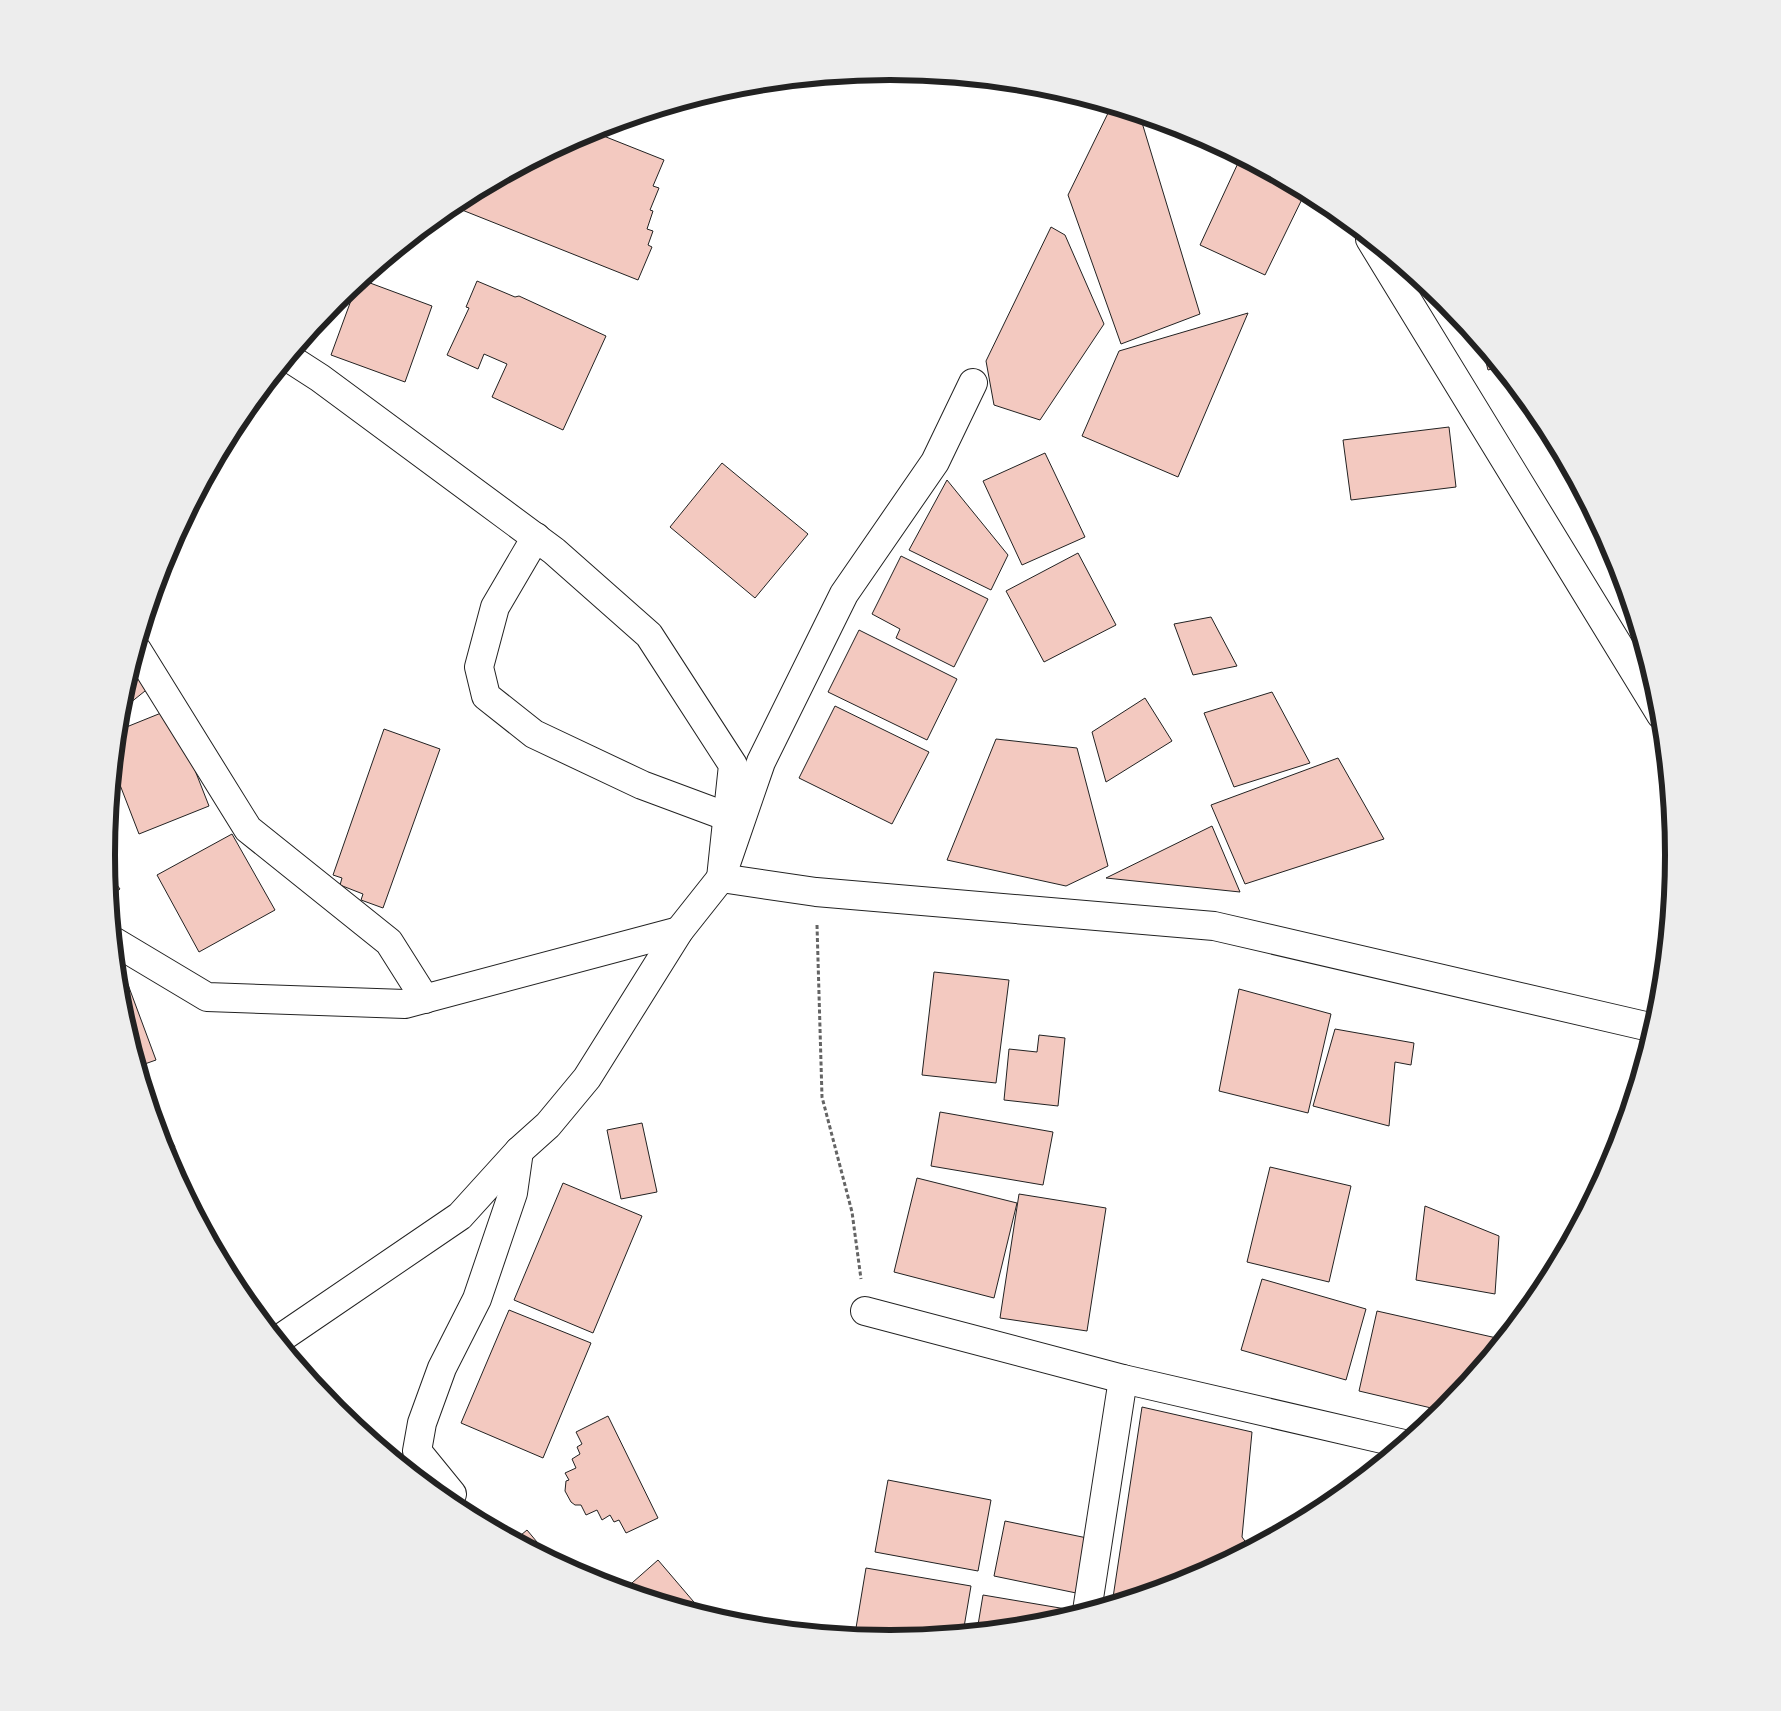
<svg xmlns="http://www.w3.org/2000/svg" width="1781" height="1711" font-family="Overpass,sans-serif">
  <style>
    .building { fill: #f3c9c0; stroke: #222 }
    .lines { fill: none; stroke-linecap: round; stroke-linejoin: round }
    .minor-casing { stroke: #222; stroke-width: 30 }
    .path { stroke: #646464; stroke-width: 3; stroke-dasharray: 4 2.5; stroke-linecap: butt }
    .minor { stroke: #fff; stroke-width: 28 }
    .rim { fill: none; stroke: #222; stroke-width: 6 }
  </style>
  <rect width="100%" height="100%" fill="#fff"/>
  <g class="building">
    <path d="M1111,107L1140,116L1200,314L1121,344L1068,195Z"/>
    <path d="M591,131L664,160L653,186L659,188L650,210L653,211L647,229L653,231L648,245L652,247L638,280L452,206Z"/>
    <path d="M1239,161L1305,193L1265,275L1200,245Z"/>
    <path d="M1051,227L1065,235L1104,324L1040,420L994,405L986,361Z"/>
    <path d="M362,280L432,306L405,382L331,355L357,284Z"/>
    <path d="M477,281L515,297L519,296L606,336L563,430L492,397L507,364L484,354L478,369L447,355L469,308L466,307Z"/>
    <path d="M1248,313L1178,477L1082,436L1119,351Z"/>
    <path d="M1482,346L1499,367L1488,370Z"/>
    <path d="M1449,427L1456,487L1351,500L1343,440Z"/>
    <path d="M1045,453L1085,537L1022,565L983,481Z"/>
    <path d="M722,463L808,534L755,598L670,527Z"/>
    <path d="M947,480L1008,555L991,590L909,550Z"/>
    <path d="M1078,553L1116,625L1044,662L1006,591Z"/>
    <path d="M901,556L988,599L954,667L896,638L900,629L872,614Z"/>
    <path d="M1211,617L1237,666L1193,675L1174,624Z"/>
    <path d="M859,630L957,679L927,740L828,692Z"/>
    <path d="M132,667L150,687L120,711L121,702Z"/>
    <path d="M1272,692L1310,763L1234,787L1204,713Z"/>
    <path d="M1145,698L1172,741L1106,782L1092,732Z"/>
    <path d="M835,706L929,752L892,824L799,778Z"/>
    <path d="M171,709L209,806L139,834L115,772L119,730Z"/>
    <path d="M384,729L440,749L383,908L361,900L363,894L340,885L342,878L333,875Z"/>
    <path d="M996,739L1077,748L1108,866L1066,886L947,860Z"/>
    <path d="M1338,758L1384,839L1245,884L1211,805Z"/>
    <path d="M1212,826L1240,892L1106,878Z"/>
    <path d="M232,834L275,910L199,952L157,875Z"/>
    <path d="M107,861L113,871L109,874L120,889L110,896Z"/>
    <path d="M116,955H117L156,1060L139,1066L121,1008Z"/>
    <path d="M934,972L1009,980L996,1083L922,1075Z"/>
    <path d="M1239,989L1331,1014L1308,1113L1219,1091Z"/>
    <path d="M1335,1029L1414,1043L1411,1065L1395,1062L1389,1126L1313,1106Z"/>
    <path d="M1039,1035L1065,1038L1058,1106L1004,1100L1009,1049L1037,1052Z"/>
    <path d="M147,1094L175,1147L165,1152Z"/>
    <path d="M940,1112L1053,1132L1043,1185L931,1166Z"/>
    <path d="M642,1123L657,1192L621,1199L607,1130Z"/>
    <path d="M1270,1167L1351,1186L1329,1282L1247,1262Z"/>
    <path d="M917,1178L1017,1203L994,1298L894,1272Z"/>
    <path d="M563,1183L642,1216L593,1333L514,1300Z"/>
    <path d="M1019,1194L1106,1208L1087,1331L1000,1318Z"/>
    <path d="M1425,1206L1499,1236L1495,1294L1416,1280Z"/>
    <path d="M1262,1279L1366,1309L1346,1380L1241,1350Z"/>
    <path d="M509,1310L591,1343L543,1458L461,1423Z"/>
    <path d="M1377,1311L1501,1339L1500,1343L1444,1411L1359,1391Z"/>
    <path d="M1142,1407L1252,1432L1242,1537L1250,1548L1190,1580L1112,1604Z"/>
    <path d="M608,1416L658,1518L626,1533L619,1520L614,1522L610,1515L602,1520L597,1510L586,1515L581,1505H575L571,1502L565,1491L566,1481L569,1480L565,1473L576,1468L572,1459L580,1454L577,1447L582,1444L576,1432Z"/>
    <path d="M888,1480L991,1500L978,1571L875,1552Z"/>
    <path d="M1005,1521L1092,1539L1081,1594L994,1576Z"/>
    <path d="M527,1530L552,1560L515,1540Z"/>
    <path d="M658,1560L705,1615L624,1590Z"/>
    <path d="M866,1568L971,1586L963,1633L890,1640L855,1634Z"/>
    <path d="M983,1595L1066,1609L1065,1618L1043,1625L977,1631Z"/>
  </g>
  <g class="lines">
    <g class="minor-casing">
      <g id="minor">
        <path d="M1370,239L1661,715"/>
        <path d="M289,358L320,378L554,551L649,635L733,765L721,878L816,892L1214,926L1654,1028"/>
        <path d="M536,537L495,607L479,667L486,696L534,734L642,785L728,817"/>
        <path d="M137,650L248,829L389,942L425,999"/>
        <path d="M115,942L207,997L405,1004L679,931"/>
        <path d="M865,1311L1123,1379L1404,1444"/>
        <path d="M278,1340L460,1216L519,1151L548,1125L587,1078L679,931L721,878L761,762L844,594L935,462L973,383"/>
        <path d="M452,1494L417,1451L422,1423L442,1368L477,1299L513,1193L519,1151"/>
        <path d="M1087,1611L1123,1379"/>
      </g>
    </g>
    <path class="path" d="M817,925L822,1097L852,1212L861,1279"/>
    <use href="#minor" class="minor"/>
  </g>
  <path d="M0 0H1781V1711H0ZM115 855a775 775 0 1 1 1550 0a775 775 0 1 1-1550 0Z" fill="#ededed" fill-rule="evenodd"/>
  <path class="rim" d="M115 855a775 775 0 1 1 1550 0a775 775 0 1 1-1550 0Z"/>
</svg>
